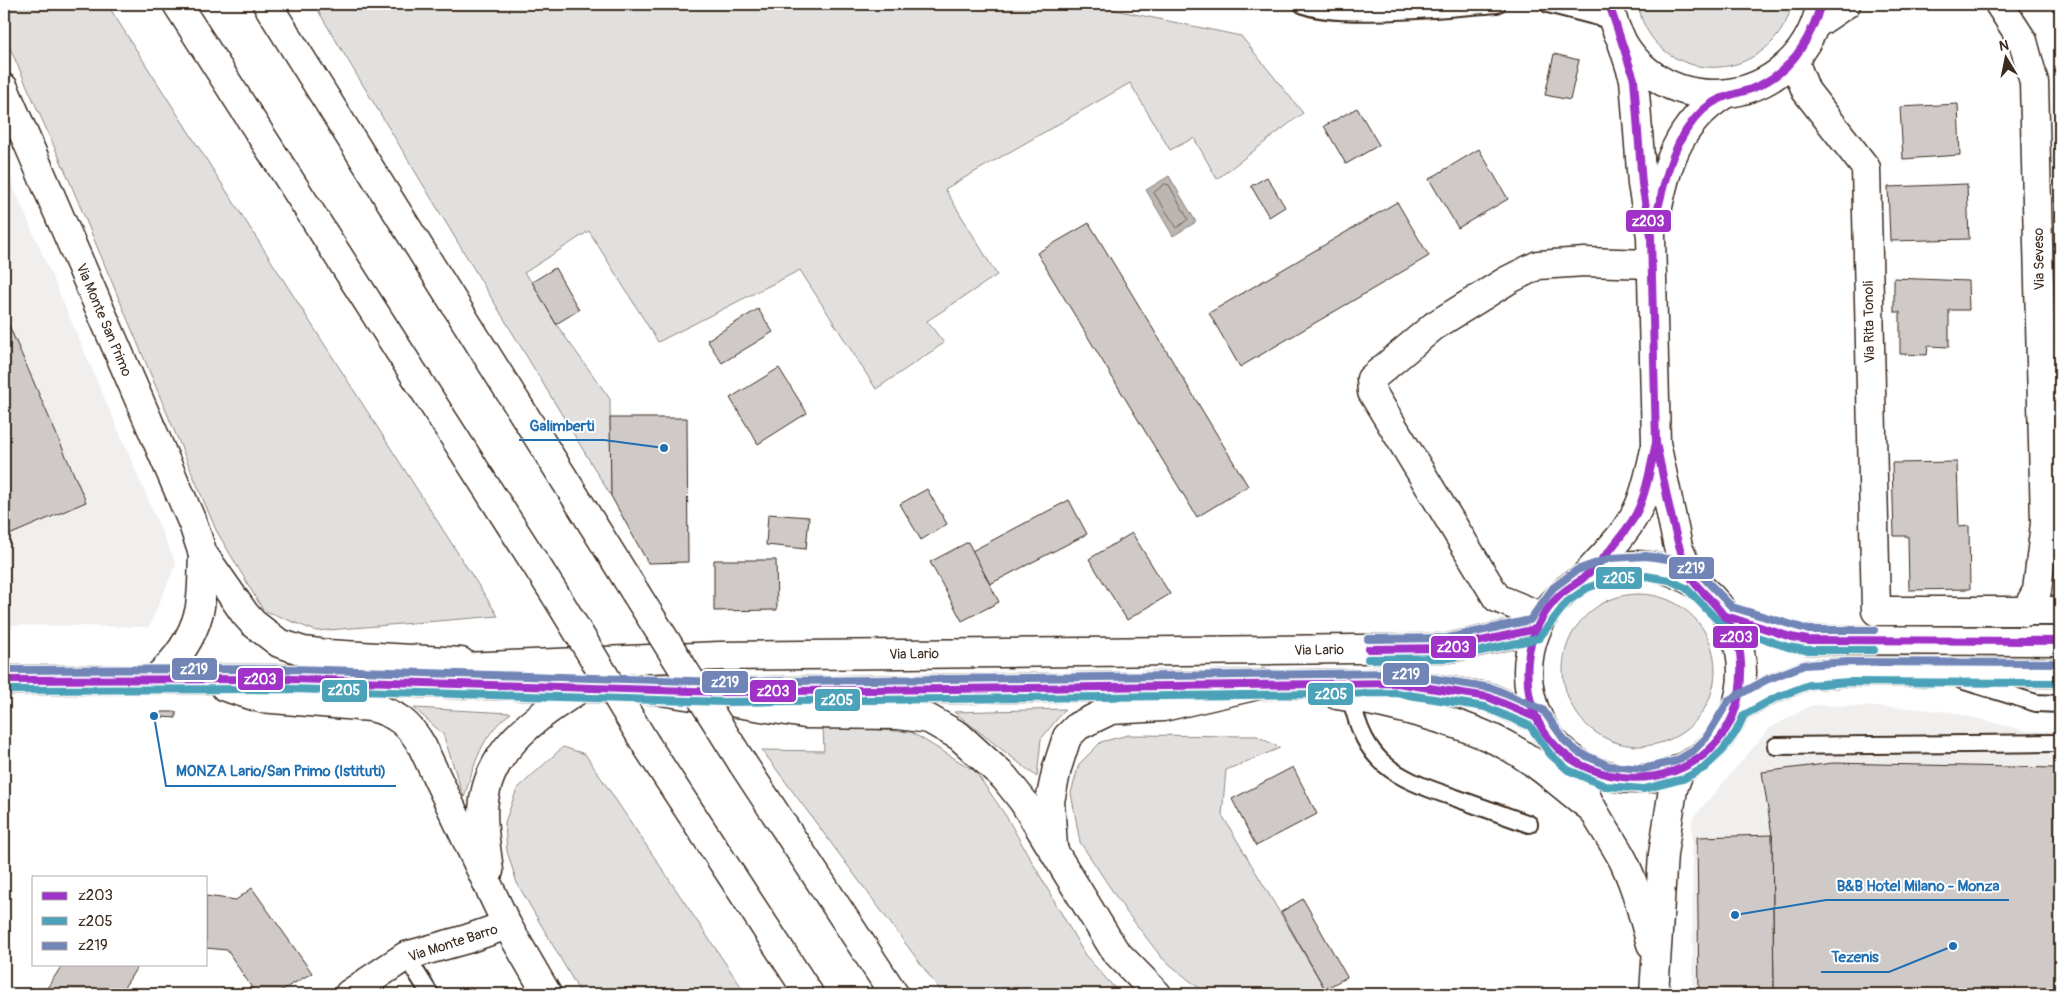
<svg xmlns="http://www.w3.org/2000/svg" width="2064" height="998" font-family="Pangolin,sans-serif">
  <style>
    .built { fill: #f1efee }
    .green { fill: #e2e0de; stroke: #8e857e }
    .water { fill: #bcb6b3; stroke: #887e77 }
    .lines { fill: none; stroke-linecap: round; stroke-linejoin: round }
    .shore { stroke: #6f625a; stroke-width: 1 }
    .building { fill: #cfcac7; stroke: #3b2a1e }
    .lane-casing { stroke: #3b2a1e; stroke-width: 20 }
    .street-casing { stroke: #3b2a1e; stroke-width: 31 }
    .secondary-casing { stroke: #3b2a1e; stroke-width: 31 }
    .primary-casing { stroke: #3b2a1e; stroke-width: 31 }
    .highway-casing { stroke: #3b2a1e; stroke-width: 31 }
    .lane { stroke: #fff; stroke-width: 16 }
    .street { stroke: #fff; stroke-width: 28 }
    .secondary { stroke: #fff; stroke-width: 28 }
    .primary { stroke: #fff; stroke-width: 28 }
    .highway { stroke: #fff; stroke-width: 28 }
    .highway-bridge-casing { stroke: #3b2a1e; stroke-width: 31; stroke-linecap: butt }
    .highway-bridge { stroke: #fff; stroke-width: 28 }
    .bus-1-casing { stroke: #fff; stroke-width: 11 }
    .bus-2-casing { stroke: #fff; stroke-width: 11 }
    .bus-3-casing { stroke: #fff; stroke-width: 11 }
    .bus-1 { stroke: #a032c8; stroke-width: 8 }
    .bus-2 { stroke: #4ca2b8; stroke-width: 8 }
    .bus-3 { stroke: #7186b7; stroke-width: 8 }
    .labels { text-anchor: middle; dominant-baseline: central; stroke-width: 4; stroke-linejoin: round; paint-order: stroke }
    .street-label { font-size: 14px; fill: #3b2a1e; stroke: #fff }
    .leader { fill: none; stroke: #1f6fb2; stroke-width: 2 }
    .callout-dot { fill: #1f6fb2; stroke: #fff; stroke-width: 2 }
    .callout-label { font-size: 15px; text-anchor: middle; font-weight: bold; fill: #1f6fb2; stroke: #fff; stroke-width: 4; stroke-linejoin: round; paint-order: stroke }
    .line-badge { stroke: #fff; stroke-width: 2 }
    .badge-label { font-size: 14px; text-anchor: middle; font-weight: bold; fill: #fff }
  </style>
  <rect width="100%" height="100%" fill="#fff"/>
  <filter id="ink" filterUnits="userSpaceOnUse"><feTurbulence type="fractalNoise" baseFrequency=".02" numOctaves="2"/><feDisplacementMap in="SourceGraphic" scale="10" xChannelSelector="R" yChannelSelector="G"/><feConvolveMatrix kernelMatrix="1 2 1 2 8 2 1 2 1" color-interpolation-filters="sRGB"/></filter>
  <g filter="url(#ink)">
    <g class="built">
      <path d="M4,165L176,564L149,627L4,625Z"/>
      <path d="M1812,705L1910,708L1951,712L2027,731H2060V994H1693L1692,819L1770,728Z"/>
    </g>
    <g class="green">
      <path d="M4,4H107L498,616L316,631L263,610L216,530L67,175L4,35Z"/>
      <path d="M314,4H1086L1241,36L1303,113L1217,179L1194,138L1170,150L1130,83L945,189L997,275L927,321L944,343L876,389L800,270L658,342L589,231L524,273L532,282L556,324L610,399L611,496Z"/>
      <path d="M1638,4H1791C1790,17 1782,31 1773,41C1729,88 1649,70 1638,4Z"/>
      <circle cx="1639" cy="670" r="76"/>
      <path d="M414,708L511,713C482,733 474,765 464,798L443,734Z"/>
      <path d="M1065,709L1041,739L1037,777L954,712Z"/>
      <path d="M823,726L911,732L975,771L1006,816L1085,955L1120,994H943L762,750L824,751Z"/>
      <path d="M1128,735L1257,736L1280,748L1226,770L1222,815L1328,994H1206L1162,958L1125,910L1080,842L1071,793L1079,764L1101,742Z"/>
      <path d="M563,747L585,754L746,994H581L517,883L507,851L505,822L517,789Z"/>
    </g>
    <path class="water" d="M1169,176L1196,222L1173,236L1146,190Z"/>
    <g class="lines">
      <path class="shore" d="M1165,184L1169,185L1188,219L1177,228L1154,193Z"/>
    </g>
    <g class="building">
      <path d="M1554,54L1579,60L1570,100L1545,95Z"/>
      <path d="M1958,104L1960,155L1903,159L1900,107Z"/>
      <path d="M1357,108L1379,145L1346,164L1324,126Z"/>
      <path d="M1479,149L1508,199L1458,228L1429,179Z"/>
      <path d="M1267,177L1285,207L1269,217L1251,186Z"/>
      <path d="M1967,184L1969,239L1890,241L1888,187Z"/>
      <path d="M1397,202L1429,256L1240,367L1209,313Z"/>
      <path d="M1089,223L1248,486L1197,517L1037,253Z"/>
      <path d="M555,268L579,310L556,324L532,282Z"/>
      <path d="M1894,278L1968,281L1969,310H1949V347L1928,346L1927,355L1900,354V312H1894Z"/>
      <path d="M758,309L773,332L722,363L707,340Z"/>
      <path d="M4,314L86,502L7,536L4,528Z"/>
      <path d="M779,368L807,413L758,444L730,398Z"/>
      <path d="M610,418H687L688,562L648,563L611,496Z"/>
      <path d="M1957,462L1959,527L1969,526L1970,589L1909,590L1908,536H1894L1892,463Z"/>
      <path d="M927,489L947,524L921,540L900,504Z"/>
      <path d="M1069,500L1087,534L990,584L972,551Z"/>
      <path d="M768,514L809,517L806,549L766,545Z"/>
      <path d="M1132,533L1170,594L1127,620L1089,559Z"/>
      <path d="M968,542L999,602L962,621L930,562Z"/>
      <path d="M714,560H776L777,610L714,611Z"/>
      <path d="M161,712H176V718L161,717Z"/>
      <path d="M1833,763L2055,768L2058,825H2060V994H1774L1772,835L1762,772Z"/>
      <path d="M1293,767L1317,814L1256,846L1232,799Z"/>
      <path d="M1772,835L1774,994H1699L1697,837Z"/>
      <path d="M252,888L312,973L275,994H256L227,950L206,948V896L236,900Z"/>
      <path d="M1303,899L1347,977L1325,989L1281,912Z"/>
      <path d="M63,964H139L120,994H43Z"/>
    </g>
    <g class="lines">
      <g class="lane-casing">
        <g id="lane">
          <path d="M1302,4C1333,20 1458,7 1497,4"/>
          <path d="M1548,4L1614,21"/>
          <path d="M1961,680L2036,703L2060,704"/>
          <path d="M1351,698C1365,763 1393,777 1453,797C1478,806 1504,815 1529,824"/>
          <path d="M1776,746L2060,743"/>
          <path d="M406,956L430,994"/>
        </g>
      </g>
      <g class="street-casing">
        <g id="street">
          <path d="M1999,4L2023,41L2034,82L2045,523L2037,591L2025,612"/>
          <path d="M1815,25L1846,4"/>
          <path d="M1798,56L1795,63L1806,91L1866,168L1876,611H2060"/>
          <path d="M1543,617L1497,598L1372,392L1371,379L1434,326L1508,280L1538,265L1585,262L1651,264"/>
          <path d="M349,994L406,956L467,939L507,925"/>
        </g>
      </g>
      <g class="secondary-casing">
        <g id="secondary">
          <path d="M1609,4C1631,124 1795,124 1821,4"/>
          <path d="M1620,36L1634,79L1642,184L1651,236L1656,443L1678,547L1692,580"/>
          <path d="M1654,225C1666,170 1673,127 1725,94"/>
          <path d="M1582,579C1604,555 1631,530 1642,499C1648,483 1651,466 1655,450"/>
          <path d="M1726,616L1791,637L1808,640L2060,641"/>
          <path d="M1736,708L1771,689L1807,675L1848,672L2060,673"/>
        </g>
      </g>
      <g class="primary-casing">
        <g id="primary">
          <path d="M4,88L193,524L203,554L245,614L253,623L279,643L303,651L327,654L461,662"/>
          <circle cx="1635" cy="672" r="107"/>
          <path d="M440,668L720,656L1449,648L1536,629"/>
          <path d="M155,679C175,662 192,639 199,612C203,594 202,572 203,554"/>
          <path d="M4,680L291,679L724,692L1397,683L1488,697L1537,718"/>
          <path d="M225,687L260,698L371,707C395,713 410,724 422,746L507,925L547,994"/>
          <path d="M1337,695C1391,704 1463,721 1511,748C1540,764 1564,788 1590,807"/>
          <path d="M1583,789C1593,815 1610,835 1623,860C1636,886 1643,916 1651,944"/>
          <path d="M489,871C487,852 483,832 483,813C484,752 535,718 581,688"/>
          <path d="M1654,994L1663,854L1673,789L1680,770"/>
        </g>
      </g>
      <g class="highway-casing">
        <g id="highway">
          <path d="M177,4L558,599"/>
          <path d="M267,4L635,592"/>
          <path d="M661,691L805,714L899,715L929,719L959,736L1004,777L1023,801L1115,951L1157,994"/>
          <path d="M647,746L809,994"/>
          <path d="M743,764L894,994"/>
          <path d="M1053,847L1050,801L1057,768L1067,737L1078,726L1111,710L1163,707L1263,684"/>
        </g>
      </g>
      <use href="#lane" class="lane"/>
      <use href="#street" class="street"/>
      <use href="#secondary" class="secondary"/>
      <use href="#primary" class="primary"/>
      <use href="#highway" class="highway"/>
      <g class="highway-bridge-casing">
        <g id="highway-bridge">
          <path d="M635,592L743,764"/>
          <path d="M558,599L647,746"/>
        </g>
      </g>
      <use href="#highway-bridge" class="highway-bridge"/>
      <g class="bus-1-casing">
        <g id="bus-1">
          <path d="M1609,4L1634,79L1642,184L1651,236L1656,443"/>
          <path d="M1656,217C1665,179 1673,138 1703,110C1720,95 1731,96 1751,89C1789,75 1810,41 1821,4"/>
          <path d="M1656,443C1666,488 1672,534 1690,576C1694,584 1701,590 1707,596C1726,616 1740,635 1741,663C1748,820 1515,813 1528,660C1530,636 1543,611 1560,595C1566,589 1574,585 1581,580C1600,564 1618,541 1632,521C1646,499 1650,468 1656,443Z"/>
          <path d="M1726,616L1791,637L1808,640L2060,641"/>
          <path d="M1369,649L1449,648L1536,629"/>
          <path d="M4,680L291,679L724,692L1397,683L1488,697L1537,718"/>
        </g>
      </g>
      <g class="bus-2-casing">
        <g id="bus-2">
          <path d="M1368,659L1450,658L1539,638L1567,602L1587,588L1615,578L1646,576L1669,580L1686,588L1723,626L1788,647L1806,650H1874"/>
          <path d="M4,690L291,689L724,702L1396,693L1485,707L1530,726L1550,754L1568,770L1605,786L1644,789L1683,779L1704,768L1722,751L1736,732L1744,715L1775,698L1809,685L1848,682L2060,683"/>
        </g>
      </g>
      <g class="bus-3-casing">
        <g id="bus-3">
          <path d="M1368,639L1448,638L1530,620L1553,588L1577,570L1611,558L1646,556L1675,560L1697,571L1732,607L1809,630H1874"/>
          <path d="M4,670L291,669L724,682L1398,673L1492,688L1543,710L1565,741L1578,752L1609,766L1643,769L1676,761L1693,751L1706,738L1729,700L1766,680L1804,665L1848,662L2060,663"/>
        </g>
      </g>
      <use href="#bus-1" class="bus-1"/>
      <use href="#bus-2" class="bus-2"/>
      <use href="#bus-3" class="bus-3"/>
    </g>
  </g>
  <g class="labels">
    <g class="street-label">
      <text transform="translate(2039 259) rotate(-91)">Via Seveso</text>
      <text transform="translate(104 320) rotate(67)">Via Monte San Primo</text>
      <text transform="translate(1869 322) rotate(-91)">Via Rita Tonoli</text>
      <text transform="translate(1319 650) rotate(-1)">Via Lario</text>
      <text transform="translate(914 654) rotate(-1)">Via Lario</text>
      <text transform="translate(453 943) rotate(-18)">Via Monte Barro</text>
    </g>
  </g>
  <path class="leader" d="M664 448L604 440H519M154 716L166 786H396M1735 915L1826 900H2009M1953 946L1889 972H1821"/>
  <g class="callout-dot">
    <circle cx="664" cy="448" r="5"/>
    <circle cx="154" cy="716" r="5"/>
    <circle cx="1735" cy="915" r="5"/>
    <circle cx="1953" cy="946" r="5"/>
  </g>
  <g class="callout-label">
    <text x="562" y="431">Galimberti</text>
    <text x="281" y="776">MONZA Lario/San Primo (Istituti)</text>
    <text x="1918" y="891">B&amp;B Hotel Milano - Monza</text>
    <text x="1855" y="962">Tezenis</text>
  </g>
  <g class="line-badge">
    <rect x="1625" y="209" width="47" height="24" rx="5" fill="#a032c8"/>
    <rect x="1668" y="556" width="47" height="24" rx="5" fill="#7186b7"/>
    <rect x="1595" y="566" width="48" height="24" rx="5" fill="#4ca2b8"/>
    <rect x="1712" y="625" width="47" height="24" rx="5" fill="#a032c8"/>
    <rect x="1430" y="635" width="47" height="24" rx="5" fill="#a032c8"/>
    <rect x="171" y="657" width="47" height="24" rx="5" fill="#7186b7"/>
    <rect x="1382" y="662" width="48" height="24" rx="5" fill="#7186b7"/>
    <rect x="237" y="667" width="47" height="24" rx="5" fill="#a032c8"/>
    <rect x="701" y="670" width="48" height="24" rx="5" fill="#7186b7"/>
    <rect x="321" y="679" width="47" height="24" rx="5" fill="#4ca2b8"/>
    <rect x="749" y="679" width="48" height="24" rx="5" fill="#a032c8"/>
    <rect x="1307" y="682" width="47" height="24" rx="5" fill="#4ca2b8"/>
    <rect x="814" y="688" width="47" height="24" rx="5" fill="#4ca2b8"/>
  </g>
  <g class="badge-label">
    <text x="1648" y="226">z203</text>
    <text x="1691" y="573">z219</text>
    <text x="1619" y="583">z205</text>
    <text x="1736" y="642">z203</text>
    <text x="1453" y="652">z203</text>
    <text x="194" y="674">z219</text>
    <text x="1406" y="679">z219</text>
    <text x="260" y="684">z203</text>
    <text x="725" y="687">z219</text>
    <text x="344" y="695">z205</text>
    <text x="773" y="696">z203</text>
    <text x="1331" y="699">z205</text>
    <text x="837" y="705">z205</text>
  </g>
  <rect width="2064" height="998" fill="none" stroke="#fff" stroke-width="20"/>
  <rect x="10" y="10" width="2044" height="978" fill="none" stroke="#3b2a1e" stroke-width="2" filter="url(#ink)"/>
  <rect x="32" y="876" width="175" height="90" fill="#ffffff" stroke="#b1aaa5"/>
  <rect x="42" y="892" width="25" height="8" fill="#a032c8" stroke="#b1aaa5"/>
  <text x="78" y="900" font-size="15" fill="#3b2a1e">z203</text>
  <rect x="42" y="917" width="25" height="8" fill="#4ca2b8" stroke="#b1aaa5"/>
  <text x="78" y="926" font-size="15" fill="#3b2a1e">z205</text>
  <rect x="42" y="942" width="25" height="8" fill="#7186b7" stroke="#b1aaa5"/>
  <text x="78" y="950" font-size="15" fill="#3b2a1e">z219</text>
  <g transform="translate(2006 58) rotate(350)" stroke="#ffffff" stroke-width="4" paint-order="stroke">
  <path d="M0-4L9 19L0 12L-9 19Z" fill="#3b2a1e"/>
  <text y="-8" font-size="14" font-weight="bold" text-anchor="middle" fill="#3b2a1e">N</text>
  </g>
</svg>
